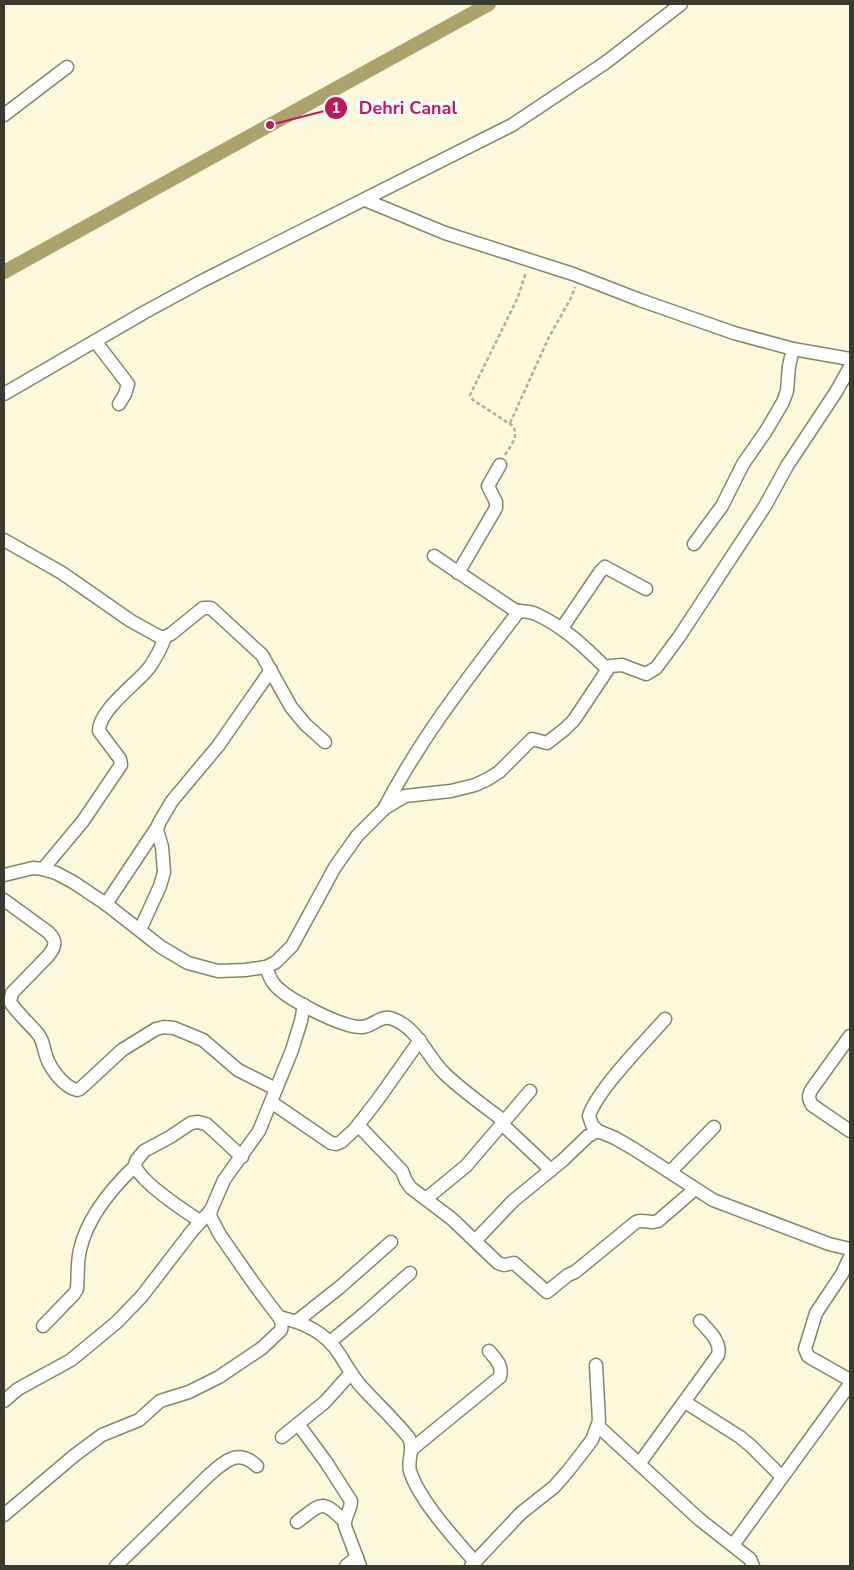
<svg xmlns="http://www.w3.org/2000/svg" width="854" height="1570" font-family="'Nunito Sans',sans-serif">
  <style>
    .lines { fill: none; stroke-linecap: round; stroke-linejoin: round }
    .canal { stroke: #aba26c; stroke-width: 14 }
    .minor-casing { stroke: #88856c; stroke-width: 15 }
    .path { stroke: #b2af99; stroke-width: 2.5; stroke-dasharray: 4 2.5; stroke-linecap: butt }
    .minor { stroke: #fff; stroke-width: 12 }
    .leader { fill: none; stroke: #c2185b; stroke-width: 2 }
    .callout-dot { fill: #c2185b; stroke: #fff; stroke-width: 2 }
    .mark-label { font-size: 15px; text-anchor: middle; font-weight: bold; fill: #fff }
    .callout-label { font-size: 18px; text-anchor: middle; font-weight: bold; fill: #c2185b; stroke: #fff; stroke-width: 5; stroke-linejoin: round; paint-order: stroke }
  </style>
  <rect width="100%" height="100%" fill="#fcf8dc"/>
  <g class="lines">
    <path class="canal" d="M4,272L489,4"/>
    <g class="minor-casing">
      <g id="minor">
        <path d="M4,115L67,67"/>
        <path d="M365,200L445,233L573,274L640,300L734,333L793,349L850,359"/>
        <path d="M95,341L128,384L125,394L119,404"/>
        <path d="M4,394L145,312L202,281L512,125L605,63L681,4"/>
        <path d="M4,540L62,573L131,621L160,637H165L171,634L203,608H211L262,655L291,707L305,724L325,742"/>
        <path d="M694,544L722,506L743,464L766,431L783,402L787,391L789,366L793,349"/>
        <path d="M434,556L513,609C521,613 528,610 536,614C564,627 585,647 607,669"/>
        <path d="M458,573L496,508V502L488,486L500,465"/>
        <path d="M562,628L600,572L605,567L646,589"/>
        <path d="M385,807C421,737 471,674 519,611"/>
        <path d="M43,869L83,821L121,765L120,759L99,731C99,710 136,684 149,668C156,658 161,649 165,637"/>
        <path d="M4,875L33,868L43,869L56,873L73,882L106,904L161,947L188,963L218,971L245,970L266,967L276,962L292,946L335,867L357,836L385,808L405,796L451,791L475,785L488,779L499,772L532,739L547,743L565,729L574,720L610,666L622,665L646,674L656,668L679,637L765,506L787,466L836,392L850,367"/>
        <path d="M4,900L48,932C57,941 56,946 48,956L12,993L10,1002C18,1014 29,1023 38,1034C43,1040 43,1046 45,1052C48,1066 63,1087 77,1090L80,1089L122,1050L156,1029L164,1027L174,1028L203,1040L238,1070L276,1089"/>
        <path d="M106,904L158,826"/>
        <path d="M140,930L160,886L164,872L162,847L157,830L159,823L172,801L218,746L271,670"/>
        <path d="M266,967C268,973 270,979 274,984C286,999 343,1028 362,1027C374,1026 381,1014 393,1019C419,1029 426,1056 445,1074C463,1091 484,1106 504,1121"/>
        <path d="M850,1036L814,1086C809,1093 807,1097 812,1105L850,1131"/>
        <path d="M271,1102L331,1143L336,1144L341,1142L355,1129L379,1098L420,1040"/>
        <path d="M502,1124L551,1170"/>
        <path d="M358,1125L402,1171L406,1181L411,1188L452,1219L498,1263L504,1265L514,1263L547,1292L568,1275L575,1272L636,1222C644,1219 650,1224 658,1221L695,1189"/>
        <path d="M598,1131L592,1125L589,1116C597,1090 645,1042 665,1019"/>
        <path d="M671,1171L714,1127"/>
        <path d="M427,1198L466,1166L530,1091"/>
        <path d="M200,1221C183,1210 142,1183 135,1166L136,1161L144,1151L170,1137L191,1123L198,1122L206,1124L215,1132L242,1157"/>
        <path d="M475,1241L513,1201L563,1160L588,1136L598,1131L615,1138L634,1149L713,1200L829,1244L850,1249"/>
        <path d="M850,1257L842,1274L816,1313L805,1349L808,1356L811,1358L850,1380"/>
        <path d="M279,1317C305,1323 325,1332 340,1355C346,1365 352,1375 359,1384C375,1402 394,1419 409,1438C415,1450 407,1459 410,1471C419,1500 455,1539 475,1562"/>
        <path d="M297,1321L340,1287L391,1242"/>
        <path d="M43,1326L74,1294L77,1289C78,1276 77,1262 80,1250C87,1218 112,1188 135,1166"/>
        <path d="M330,1342L365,1313L410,1273"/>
        <path d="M4,1401L18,1389L71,1360L117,1322L142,1296L192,1231L211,1210"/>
        <path d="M685,1402L740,1437L751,1446L782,1477"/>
        <path d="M298,1424L326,1462L351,1501C351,1510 344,1517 345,1526L360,1566"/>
        <path d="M598,1426L699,1519L750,1559L753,1566"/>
        <path d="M282,1437L325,1402L351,1373"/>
        <path d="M412,1449L500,1377C503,1365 496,1360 489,1351"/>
        <path d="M639,1464L718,1355C722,1342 708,1330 700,1321"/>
        <path d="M4,1515L75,1455L102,1435L139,1420L160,1401L189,1392L219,1377L262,1348L281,1330L282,1323L279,1317L257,1288L220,1235L210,1216L211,1210L224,1180L259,1131L292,1050L301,1021L304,1005"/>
        <path d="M297,1522C321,1504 321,1498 344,1521"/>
        <path d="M733,1545L850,1384"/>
        <path d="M116,1566L208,1476C225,1461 238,1448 257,1466"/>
        <path d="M346,1566L357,1557"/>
        <path d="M471,1566L521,1513L554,1487L568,1471L592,1440L599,1421L596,1365"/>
      </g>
    </g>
    <g class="path">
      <path d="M510,423L549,337L571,298L575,287"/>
      <path d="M505,455C511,445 519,437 513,426L473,400L470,395L518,297L526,272"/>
    </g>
    <use href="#minor" class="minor"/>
  </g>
  <path class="leader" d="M270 125L336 108"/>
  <g class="callout-dot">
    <circle cx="270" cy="125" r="5"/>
    <circle cx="336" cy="108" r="12"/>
  </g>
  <g class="mark-label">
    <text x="336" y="113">1</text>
  </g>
  <g class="callout-label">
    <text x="408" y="114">Dehri Canal</text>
  </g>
  <rect width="854" height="1570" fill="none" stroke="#3b3a2f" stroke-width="10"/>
</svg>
